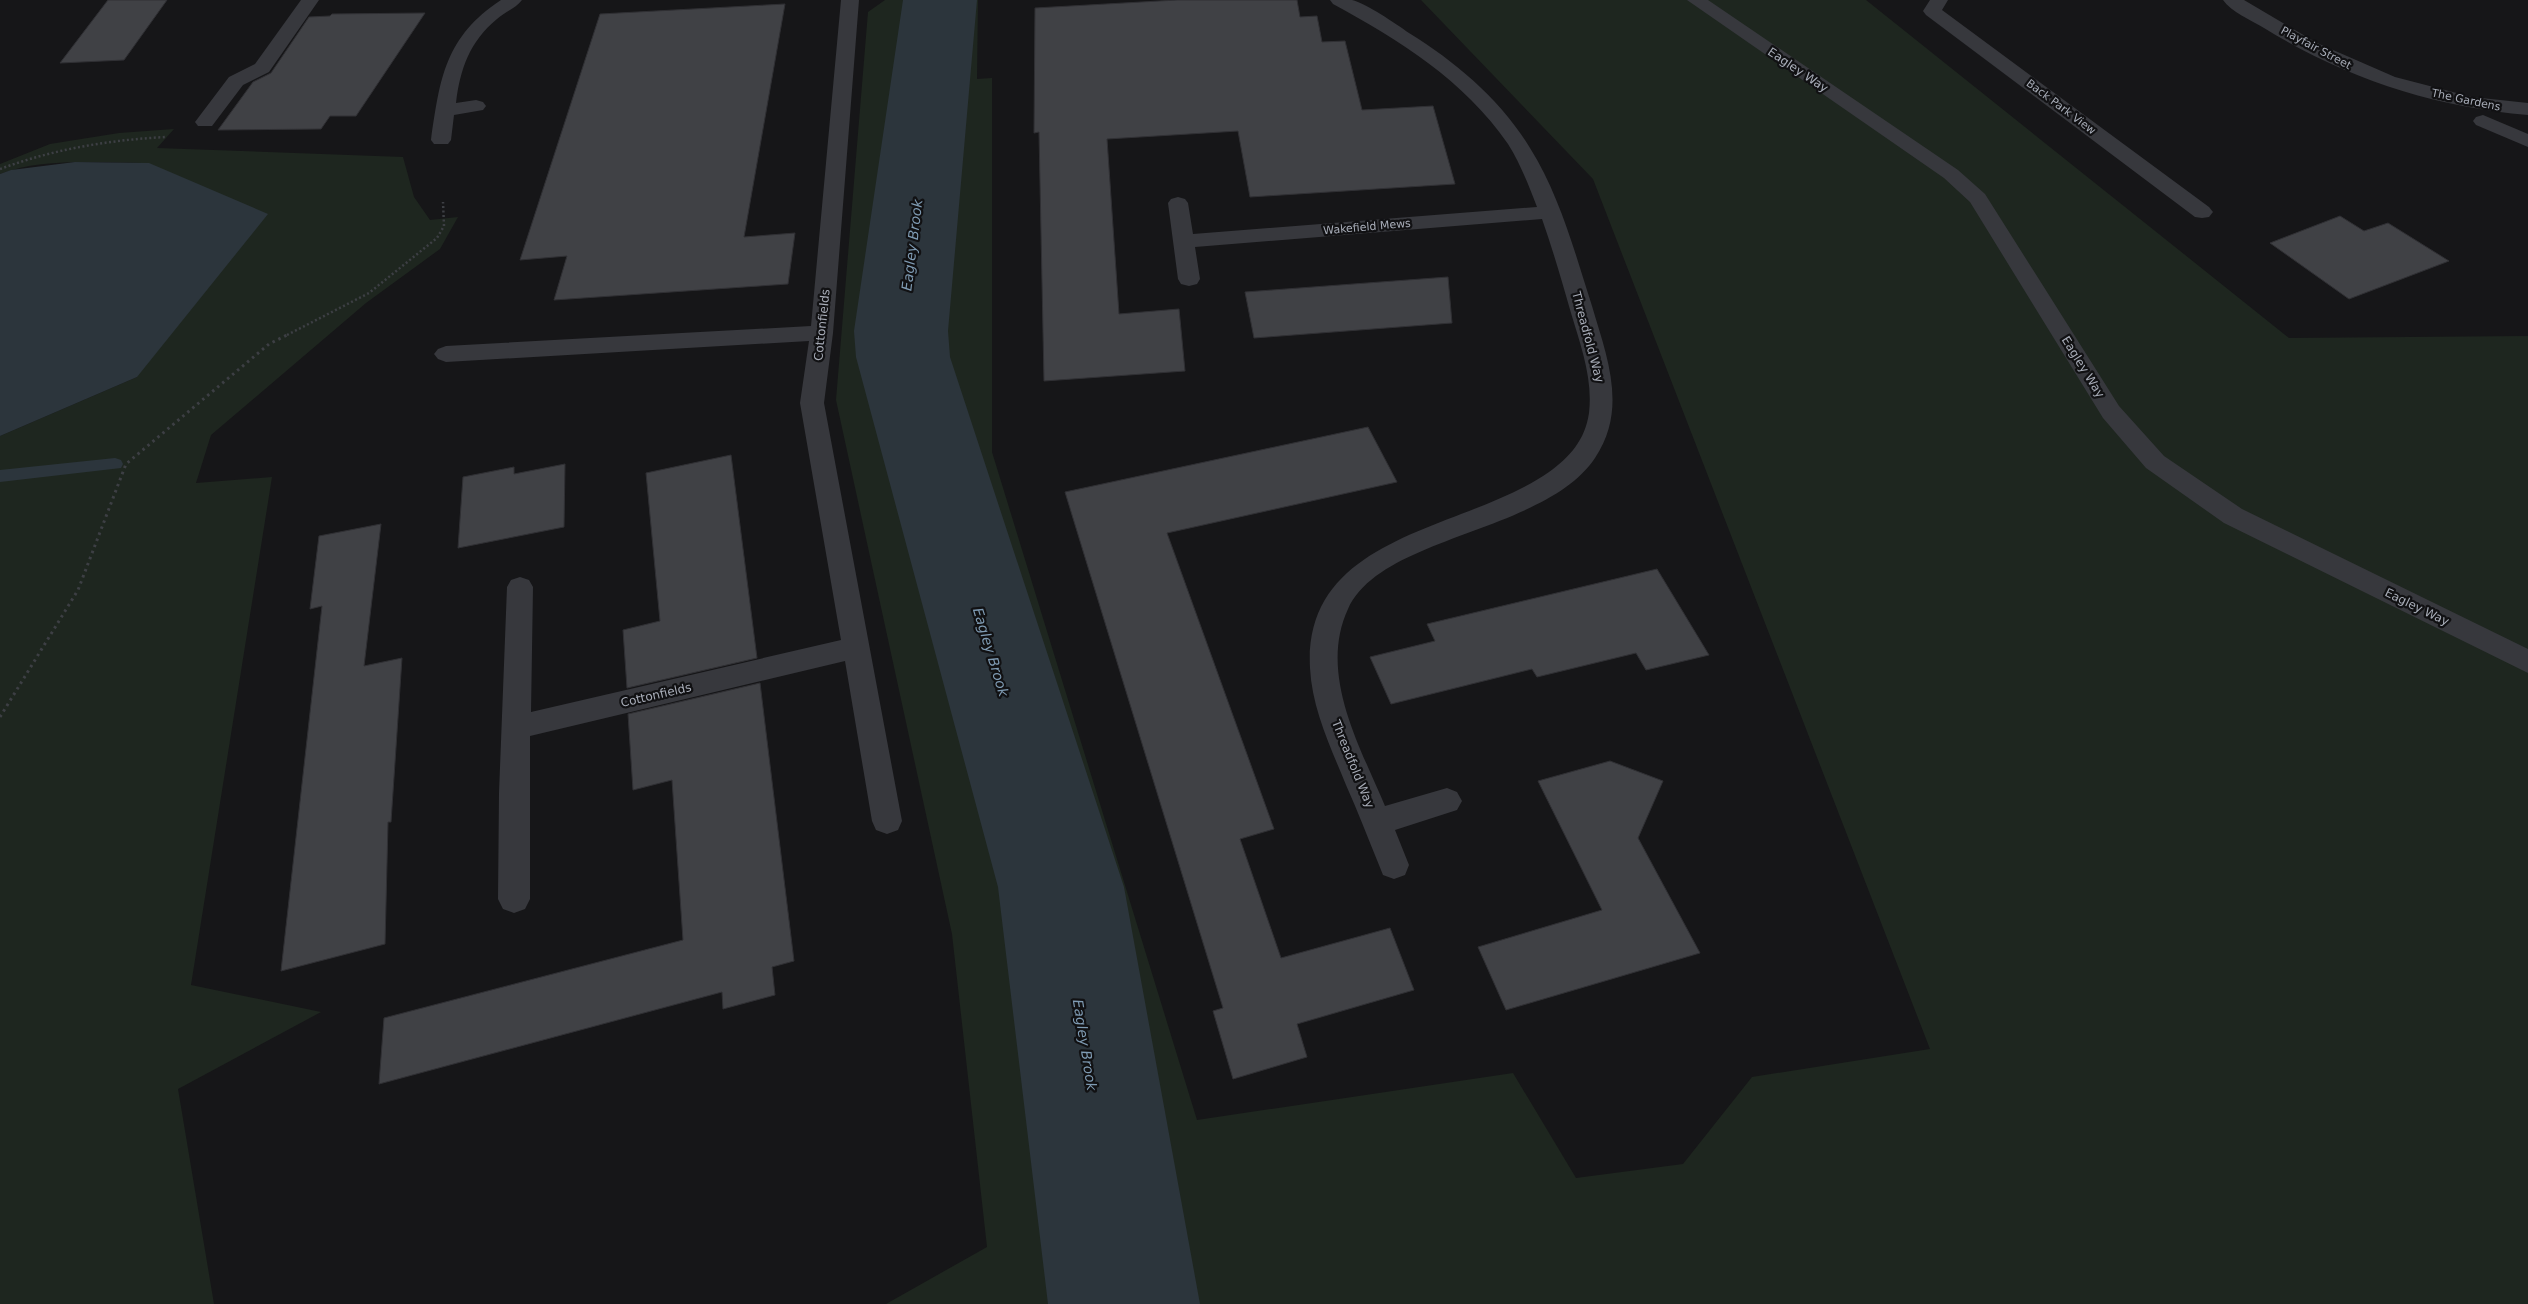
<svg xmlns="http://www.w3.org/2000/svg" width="2528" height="1304" font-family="'DejaVu Sans',sans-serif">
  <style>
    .green { fill: #1e261f }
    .water { fill: #2c353c }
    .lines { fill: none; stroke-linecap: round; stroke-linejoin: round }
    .stream { fill: #2c353c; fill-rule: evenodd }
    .river { fill: #2c353c; fill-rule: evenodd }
    .building { fill: #404145; stroke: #303034 }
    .path-far1 { stroke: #3d3f44; stroke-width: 2.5; stroke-dasharray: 2 2.5; stroke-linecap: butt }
    .path { stroke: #3d3f44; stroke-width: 3; stroke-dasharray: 2.5 4; stroke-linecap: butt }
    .minor { fill: #37383d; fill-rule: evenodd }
    .labels { text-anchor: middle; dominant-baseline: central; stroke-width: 4.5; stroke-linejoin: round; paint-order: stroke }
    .far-street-label { font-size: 11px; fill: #a8adb8; stroke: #111113 }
    .street-label { font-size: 12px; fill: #a8adb8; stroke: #111113 }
    .water-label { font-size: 14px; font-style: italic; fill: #7f9bb3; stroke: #111113 }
  </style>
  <rect width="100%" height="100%" fill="#161618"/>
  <g class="green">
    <path d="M885,0H978L977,79L992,78V452L1197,1120L1513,1073L1576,1178L1683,1164L1752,1077L1930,1049L1593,179L1421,0H1866L2289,338L2528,336V1304H886L987,1247L952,934L836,400L868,12Z"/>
    <path d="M174,129L157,148L403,157L414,197L430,220L458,217L440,249L366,303L211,435L196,483L272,477L191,985L321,1012L178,1089L214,1304H0V436L137,377L149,163C104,163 42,157 0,174V164L50,144L119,133Z"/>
  </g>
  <path class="water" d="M75,162L149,163L268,214L137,377L0,436V174L11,170Z"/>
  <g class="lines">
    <path class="stream" d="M115,458L121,460L123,464L121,468L0,482V470Z"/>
    <path class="river" d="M903,0H977L948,331L950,357L1124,887L1200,1304H1048L998,887L856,357L854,331Z"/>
  </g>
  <g class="building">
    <path d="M108,0H167L124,60L60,63Z"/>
    <path d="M1177,0H1297L1300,17L1317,16L1322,42L1345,41L1362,110L1433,106L1455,184L1250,197L1238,131L1107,139L1119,314L1179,309L1185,371L1044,381L1039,132L1034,133L1035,8Z"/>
    <path d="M785,4L744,237L795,233L788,284L554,300L567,256L520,260L600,14Z"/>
    <path d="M425,13L356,116H330L321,129L218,130L253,82L271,73L309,17L330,16L332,14Z"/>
    <path d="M2340,216L2364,231L2388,223L2449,261L2349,299L2270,243Z"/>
    <path d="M1448,277L1452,323L1254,338L1245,292Z"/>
    <path d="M1368,427L1397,482L1167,533L1274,829L1240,839L1281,958L1390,928L1414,990L1297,1024L1307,1057L1233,1079L1213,1011L1223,1008L1065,492Z"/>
    <path d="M731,455L757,658L627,688L623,630L660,621L646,473Z"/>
    <path d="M565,464L564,527L458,548L463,477L514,467V474Z"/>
    <path d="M381,524L364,666L402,658L391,822H388L385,944L281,971L322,606L310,609L319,536Z"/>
    <path d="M1657,569L1709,655L1646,670L1636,653L1537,677L1532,669L1391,704L1370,657L1435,641L1427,624Z"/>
    <path d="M760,683L794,961L772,967L775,995L723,1009L722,992L379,1084L384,1018L683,940L672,780L633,790L628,714Z"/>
    <path d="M1610,761L1663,781L1638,838L1700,953L1506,1010L1478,947L1602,910L1538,781Z"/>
  </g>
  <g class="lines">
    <g class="path-far1">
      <path d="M0,169C54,149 109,140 166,137"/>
      <path d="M287,335L369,293L437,238L444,226L443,202"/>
    </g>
    <path class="path" d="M0,717L78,590L126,464L269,344L289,334"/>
    <g class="minor">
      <path d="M301,0H319L269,72L243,85L212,126H198L195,122L229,77L255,64Z"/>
      <path d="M501,0H522C516,8 505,12 497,19C470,41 460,69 456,103L476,100L483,102L486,106L483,110L454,115L451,140L448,144H434L431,140C440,78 445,37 501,0Z"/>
      <path d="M841,0H859L833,333L824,403L902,821L898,830L887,834L876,830L872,821L845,661L530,736V899L525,909L514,913L503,909L498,899L499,793L507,587L511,580L520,577L529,580L533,587L531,712L841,640L800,403L809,341L446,362L438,359L434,354L438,349L446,346L811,326Z"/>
      <path d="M1330,0C1337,0 1346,0 1352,0C1366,3 1396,24 1409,33C1456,62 1501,100 1530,148C1560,196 1575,253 1592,306C1607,357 1628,409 1595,458C1545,533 1381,535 1348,609C1318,674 1360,746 1385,806L1447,788L1457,792L1462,801L1457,810L1395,830L1409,865L1405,875L1394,879L1383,875L1379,865C1368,838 1358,812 1346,785C1331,748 1312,709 1310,668C1303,533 1465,531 1549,472C1570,457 1585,440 1589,413C1593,379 1581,346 1571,313C1562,282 1553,250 1542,219L1195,247L1200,279L1197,284L1189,286L1181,284L1178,279L1168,203L1171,199L1178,197L1185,199L1188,203L1193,234L1537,207C1529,186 1520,163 1508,144C1464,80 1399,40 1333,4Z"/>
      <path d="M1687,0H1708L1958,170L1985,194L2119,406L2164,456L2242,509L2528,649V673L2224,523L2146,468L2103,418L1970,202L1944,178Z"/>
      <path d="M1930,0H1948L1942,10L2209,207L2213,212L2209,217L2202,218L2195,217L1926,15L1923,11Z"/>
      <path d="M2223,0H2244L2317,43L2395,77L2472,97L2528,103V115C2433,107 2345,78 2264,28C2251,20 2231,12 2223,0Z"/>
      <path d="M2483,115L2528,134V147L2476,125L2473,121L2476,117Z"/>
    </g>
  </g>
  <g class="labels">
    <g class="far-street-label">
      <text transform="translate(2316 48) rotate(28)">Playfair Street</text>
      <text transform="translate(2466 100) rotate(12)">The Gardens</text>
      <text transform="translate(2061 107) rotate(37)">Back Park View</text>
      <text transform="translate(1367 227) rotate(-5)">Wakefield Mews</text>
    </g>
    <g class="street-label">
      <text transform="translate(1798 70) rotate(34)">Eagley Way</text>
      <text transform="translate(822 325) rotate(-84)">Cottonfields</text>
      <text transform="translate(1588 337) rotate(75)">Threadfold Way</text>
      <text transform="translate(2083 367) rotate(58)">Eagley Way</text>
      <text transform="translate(2417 607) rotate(26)">Eagley Way</text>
      <text transform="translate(656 695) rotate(-13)">Cottonfields</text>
      <text transform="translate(1353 764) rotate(68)">Threadfold Way</text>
    </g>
    <g class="water-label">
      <text transform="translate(912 245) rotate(-83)">Eagley Brook</text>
      <text transform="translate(991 652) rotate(73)">Eagley Brook</text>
      <text transform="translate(1085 1045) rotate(81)">Eagley Brook</text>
    </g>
  </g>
</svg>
